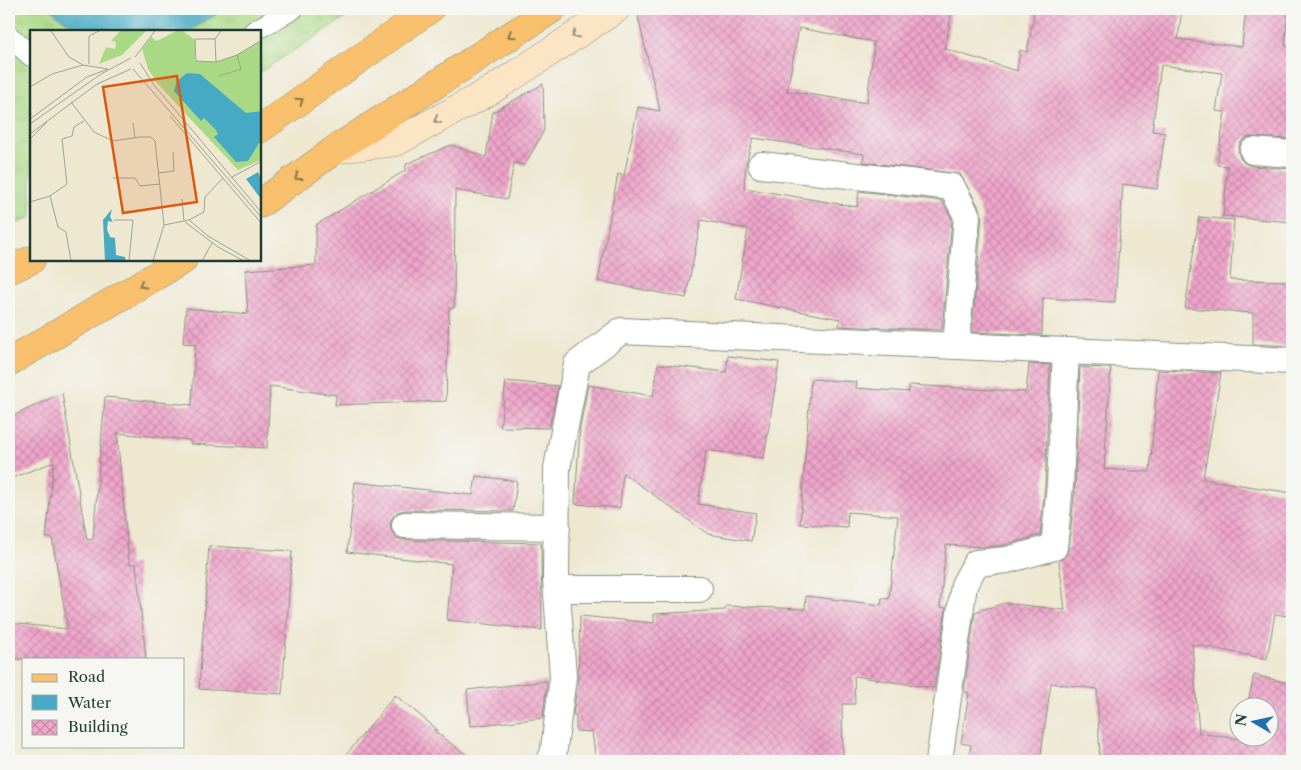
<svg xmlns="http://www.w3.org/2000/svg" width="1301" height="770" font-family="'Libre Caslon Text',serif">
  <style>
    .grass { fill: url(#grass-tufts); stroke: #648b5d }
    .water { fill: #46aac5; stroke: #32747c }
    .building { fill: url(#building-cross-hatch); fill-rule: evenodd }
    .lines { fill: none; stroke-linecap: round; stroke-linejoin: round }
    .pedestrian-casing { stroke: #869282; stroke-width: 22 }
    .minor-casing { stroke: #869282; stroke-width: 28 }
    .secondary-casing { stroke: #869282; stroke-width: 29 }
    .primary-casing { stroke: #869282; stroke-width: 29 }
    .pedestrian { stroke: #fff; stroke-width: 20 }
    .minor { stroke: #fff; stroke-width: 26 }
    .secondary { stroke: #fce5c4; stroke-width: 28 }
    .primary { stroke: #f8bf6c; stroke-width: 28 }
    .oneway { stroke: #81784d }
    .oneway2 { stroke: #8e917c }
    .inset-road { fill: none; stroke: #9ba492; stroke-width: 1 }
    .view { fill: #de580e; fill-opacity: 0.15; stroke: #de580e; stroke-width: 2.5 }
    .inset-edge { fill: none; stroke: #1f3d34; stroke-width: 2.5 }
  </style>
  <defs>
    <pattern id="grass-tufts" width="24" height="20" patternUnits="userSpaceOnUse" patternTransform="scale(1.25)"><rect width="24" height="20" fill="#aad986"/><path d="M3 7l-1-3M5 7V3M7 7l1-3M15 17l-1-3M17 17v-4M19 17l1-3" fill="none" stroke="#92bb74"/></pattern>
    <pattern id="building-cross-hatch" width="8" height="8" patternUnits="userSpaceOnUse" patternTransform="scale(1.25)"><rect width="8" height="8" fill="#f1a5cb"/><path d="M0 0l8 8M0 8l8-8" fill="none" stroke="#c388a6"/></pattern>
  </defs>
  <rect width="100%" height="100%" fill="#f6f6f2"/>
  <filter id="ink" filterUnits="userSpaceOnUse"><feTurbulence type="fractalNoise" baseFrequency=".02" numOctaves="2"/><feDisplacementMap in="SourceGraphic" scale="10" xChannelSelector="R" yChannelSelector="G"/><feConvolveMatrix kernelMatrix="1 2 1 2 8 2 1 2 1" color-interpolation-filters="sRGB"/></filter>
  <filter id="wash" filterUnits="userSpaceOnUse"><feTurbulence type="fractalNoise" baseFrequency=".0096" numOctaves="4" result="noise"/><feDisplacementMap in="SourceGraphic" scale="20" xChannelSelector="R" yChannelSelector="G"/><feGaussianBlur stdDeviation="1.12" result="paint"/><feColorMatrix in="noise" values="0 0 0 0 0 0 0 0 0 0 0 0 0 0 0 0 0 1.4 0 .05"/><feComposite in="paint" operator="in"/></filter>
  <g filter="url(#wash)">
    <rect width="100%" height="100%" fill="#eee8d1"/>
    <path class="grass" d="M9,9H359L260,72V31H31V217L9,227Z"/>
    <path class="water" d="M51,9H225L189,31H81L57,15Z"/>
    <g id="blocks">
      <g class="building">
        <path d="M650,9H952L945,49L1017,71L1020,50L1027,52L1035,9H1182L1178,39L1242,47L1246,9H1288L1285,46L1292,47L1288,105H1292V139L1247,137L1240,143L1238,150L1240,158L1244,163L1251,166L1292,169V222L1223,216L1228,166L1217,165L1225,112L1216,111L1222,73L1161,65L1152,131L1165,133L1157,189L1123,184L1115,302L1043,298L1042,335L972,332L982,217L980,209L960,174L863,162L864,154L753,138L746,163L744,188L857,207L859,191L942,201L952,219L942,330L839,326L840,319L736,299L748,229L701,220L686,298L598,281L618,174L624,176L638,107L660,111L638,17ZM799,28L874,42L867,103L787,91Z"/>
        <path d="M543,84L544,130L525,165L514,163L507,199L455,190L454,308H449L446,401L335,405L336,395L270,386L267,448L190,444V440L117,433L129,564H136L146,659H9V623L68,629L52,538H46L54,462L9,479V418L62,393L87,540L93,539L105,397L192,405L195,344L183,343L186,308L248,314L245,270L316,265V225L406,170V164L451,145L486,157L493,112Z"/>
        <path d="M1199,217L1234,220L1230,280L1292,281V346L1253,344V313L1185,308Z"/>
        <path d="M728,356L779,362L764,458L706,450L698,504L756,513L751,541L708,534L623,473L620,508L575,504L580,428L588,385L653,396L658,364L726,372Z"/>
        <path d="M1029,364L1050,365L1045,484L1040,535L1004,545L985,547L946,545L940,607L946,608L934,688L854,676L855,704H842L843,761H596L592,732L576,731V715H573L578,679L580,616L654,623V614L725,610L726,606L805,609L806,596L881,605L882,598L889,599L898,516L848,512L847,527L800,524L811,379L857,382L856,388L909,392V385L1026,392Z"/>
        <path d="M1080,367L1111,368L1104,469L1150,472L1158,370L1221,373L1203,479L1292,493V588L1287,616L1275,614L1267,659L1192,644L1199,733L1240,739L1241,738H1268V708H1247L1254,675L1292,684V761H1100L1097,689L1051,683L1040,761H968L971,745L961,743L969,693L964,692L975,612L1005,603L1065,610L1059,561L1066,556L1069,548L1075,486Z"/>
        <path d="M506,381L558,386L549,428L500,427Z"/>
        <path d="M476,476L517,481L513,511L405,510L397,512L392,518L390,524L392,532L397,538L405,540L541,543L542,630L447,620L452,564L347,552L355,482L473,495Z"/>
        <path d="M209,546L292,551L282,694L199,689Z"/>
        <path d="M547,681L543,718L470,726L467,690Z"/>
        <path d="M395,695L438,730H433L474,761H341Z"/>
      </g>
    </g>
  </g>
  <g filter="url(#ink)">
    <use href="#blocks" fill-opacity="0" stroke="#869282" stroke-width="1"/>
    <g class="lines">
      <g class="pedestrian-casing">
        <g id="pedestrian">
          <path d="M254,31L293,9"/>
          <path d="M9,36L31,56"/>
        </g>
      </g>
      <g class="minor-casing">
        <g id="minor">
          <path d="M1253,151L1292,154"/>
          <path d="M761,165L952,187L967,216L956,346"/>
          <path d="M405,525L557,527"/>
          <path d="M557,589H699"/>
          <path d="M549,761L553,756L563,677L556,579L557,468L577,364L621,331L1292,361"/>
          <path d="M939,761L964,585L976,563L1007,560L1054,547L1060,485L1066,351"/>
        </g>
      </g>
      <g class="secondary-casing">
        <path id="secondary" d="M336,149L396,142L490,91L616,9"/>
      </g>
      <g class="primary-casing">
        <g id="primary">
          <path d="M260,129L430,9"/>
          <path d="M260,204L336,149L552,9"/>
          <path d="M9,270L31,260"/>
          <path d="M9,362L183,260"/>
        </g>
      </g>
      <use href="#pedestrian" class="pedestrian"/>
      <use href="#minor" class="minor"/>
      <use href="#secondary" class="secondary"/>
      <use href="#primary" class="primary"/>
    </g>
    <defs><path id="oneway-chevron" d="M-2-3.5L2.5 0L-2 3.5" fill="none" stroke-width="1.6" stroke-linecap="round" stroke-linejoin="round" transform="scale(1.25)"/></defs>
    <g class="oneway">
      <use href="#oneway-chevron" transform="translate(511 35) rotate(147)"/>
      <use href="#oneway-chevron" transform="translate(300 101) rotate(-35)"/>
      <use href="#oneway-chevron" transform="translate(298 177) rotate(144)"/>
      <use href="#oneway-chevron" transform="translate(142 285) rotate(149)"/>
    </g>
    <g class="oneway2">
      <use href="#oneway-chevron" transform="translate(575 35) rotate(147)"/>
      <use href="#oneway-chevron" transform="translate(437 120) rotate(152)"/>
    </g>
  </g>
  <g transform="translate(30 30)">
    <rect width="231" height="231" fill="#eee8d1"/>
    <path d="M90,1H116L92,25L69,34L76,17L85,19L86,12L81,11ZM146,1H153L165,10V31L186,32L207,25L231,10V130L208,140L127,53L118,39L112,19L121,7L127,11Z" fill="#aad986"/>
    <path d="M157,43L170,44L216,83L231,81V110L218,131L206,132L184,107L188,104L185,99L174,88L171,91L144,61L147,51ZM228,142L231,148V169L216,149ZM82,179L80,187L83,192L78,191L77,199L80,207L85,208L86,225L95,227L96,231H75L73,190Z" fill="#46aac5"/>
    <path class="inset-road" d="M21,1L39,27L53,35M191,1L185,9H165L166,31L186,32L207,25L232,10M185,9L186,32M105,27L125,1M110,33L124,55L232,183M59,34V6L69,1M103,39L232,188M189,46L211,39L207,25M0,57L22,44L53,35L78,39M41,72L64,102L83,111L110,107H121L125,111L134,195L123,231M140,86L232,194M0,89L57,47L78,39M103,93L105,108M0,94L71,44L101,28M0,104L67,54L101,39M0,109L17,92M128,143L144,141L143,122M202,147L232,131M83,148H105L110,156L130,154M20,166L28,197L36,202L41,231M152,169L154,191M0,172L20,166L37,154L32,109L42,106L44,97L54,91M84,190H103L99,231M159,190L174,182L175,167L193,148M155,192L188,217L214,231M134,195L159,190L178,206L221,231M172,231L182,213"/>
    <path class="view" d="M147,46L167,172L93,183L73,57Z"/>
    <rect width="231" height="231" class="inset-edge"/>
  </g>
  <rect width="1301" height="770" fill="none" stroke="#f6f6f2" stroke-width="30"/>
  <rect x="22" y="658" width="162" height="90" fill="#f6f6f2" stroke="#a0aca6"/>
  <rect x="32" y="674" width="25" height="8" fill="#f8bf6c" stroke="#a0aca6"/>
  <text x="68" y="682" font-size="15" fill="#1f3d34">Road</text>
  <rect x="32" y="695" width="25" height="15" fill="#46aac5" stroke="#a0aca6"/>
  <text x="68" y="708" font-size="15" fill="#1f3d34">Water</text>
  <rect x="32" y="720" width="25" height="15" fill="url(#building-cross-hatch)" stroke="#a0aca6"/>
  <text x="68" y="732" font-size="15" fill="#1f3d34">Building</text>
  <g transform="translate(1254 722) rotate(279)"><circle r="24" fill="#f6f6f2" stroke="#a0aca6"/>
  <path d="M0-4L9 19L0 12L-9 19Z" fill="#1f6fb2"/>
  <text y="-8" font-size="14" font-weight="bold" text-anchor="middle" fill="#1f3d34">N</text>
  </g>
</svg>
